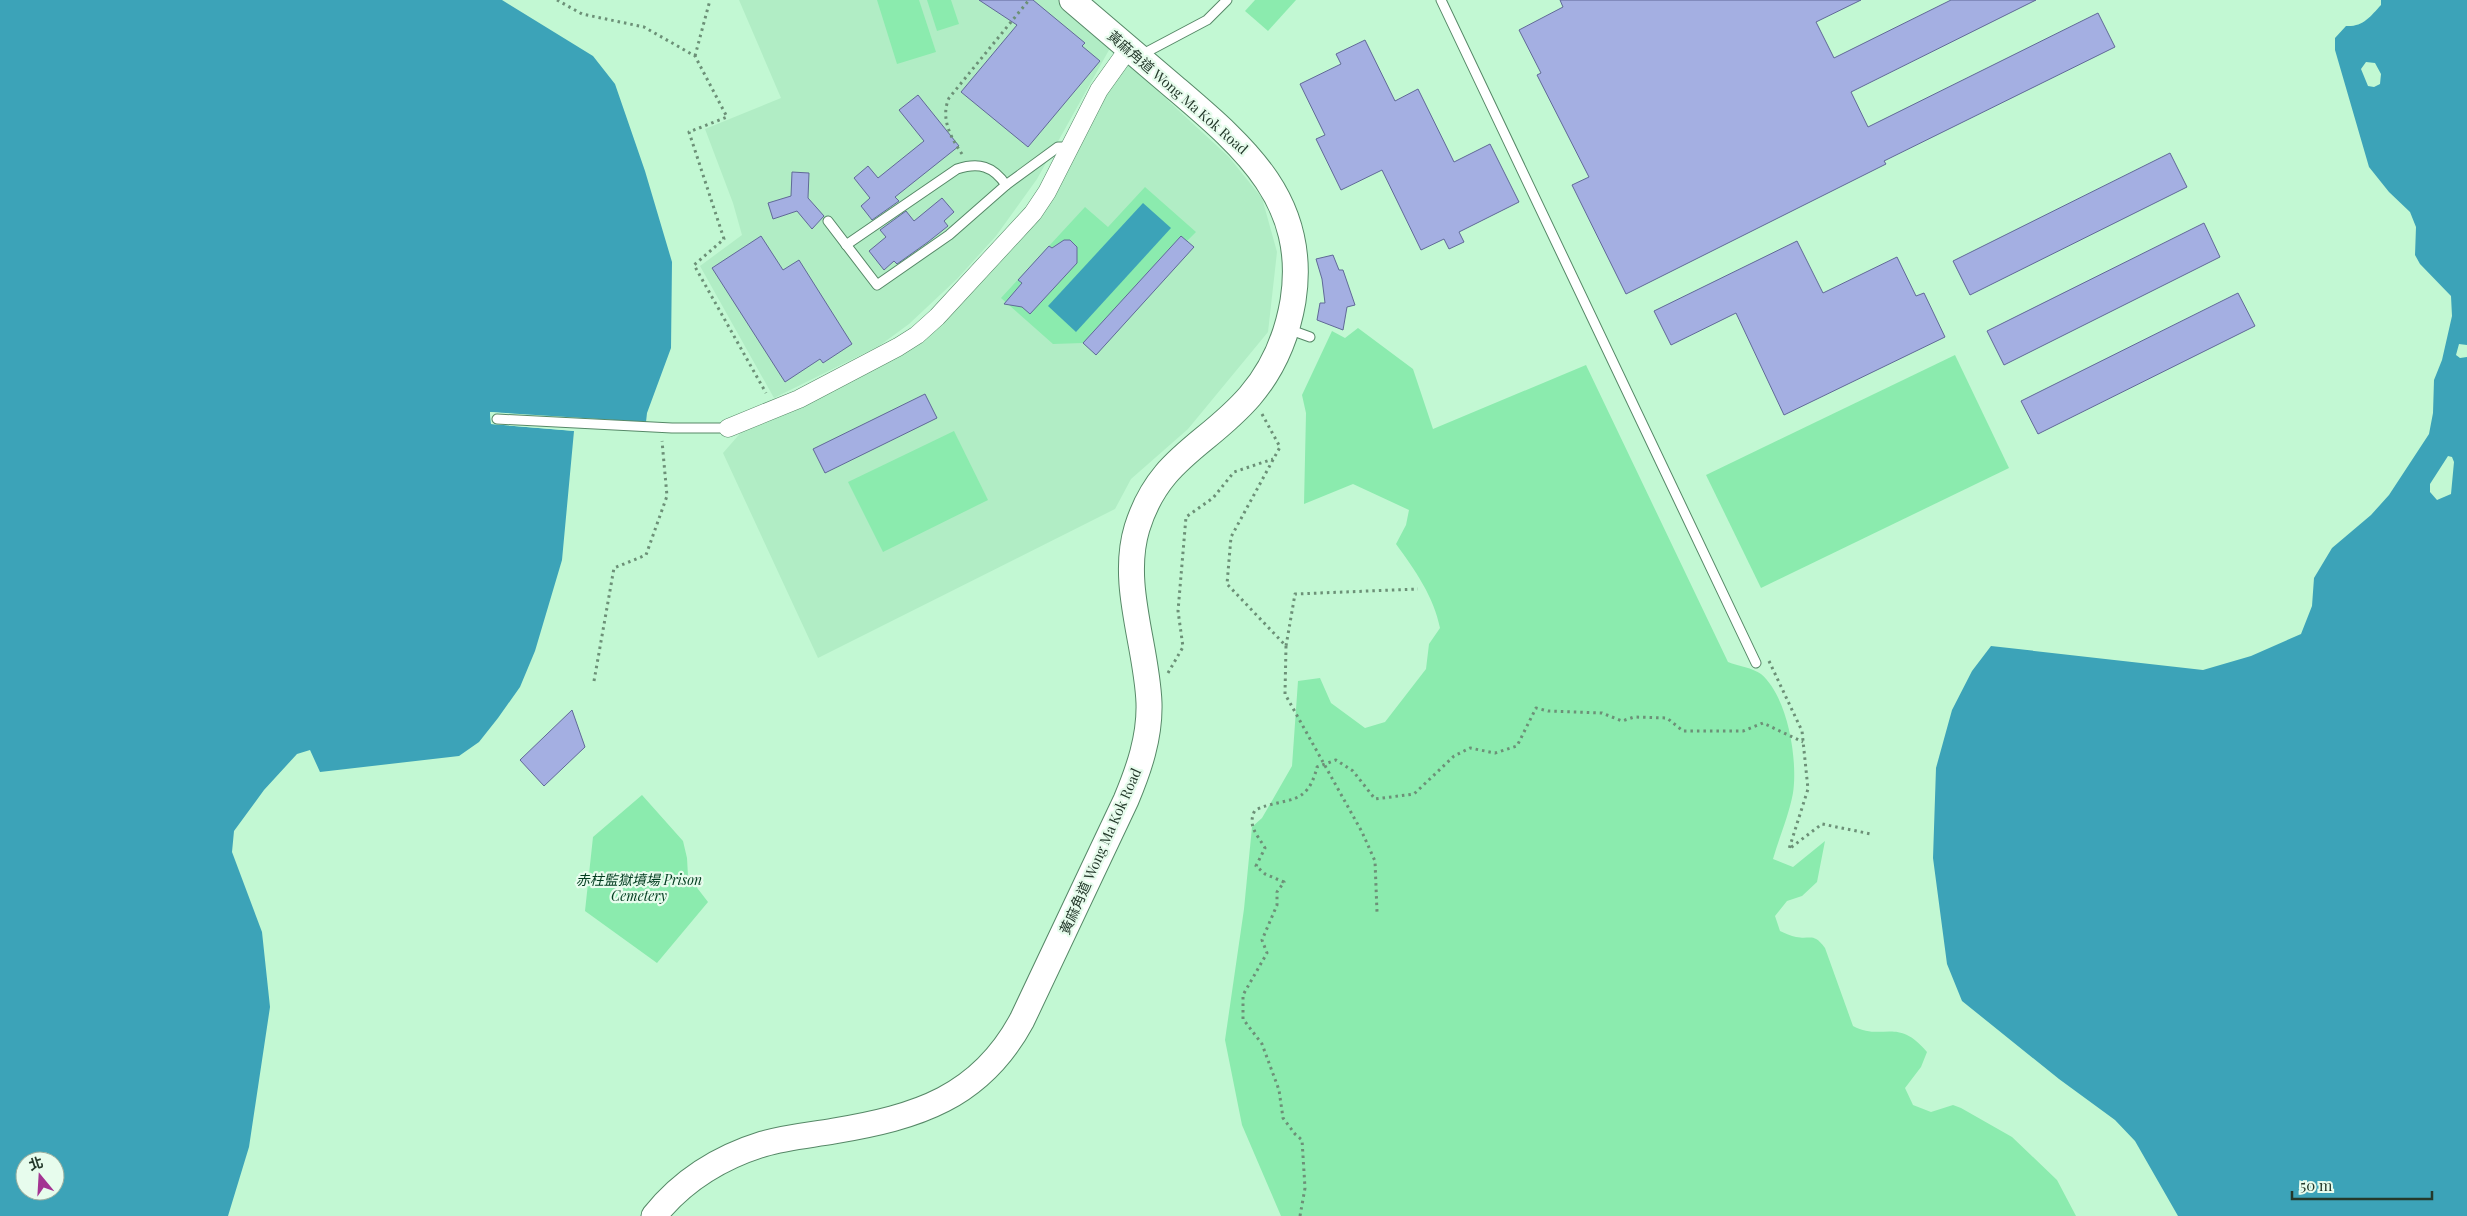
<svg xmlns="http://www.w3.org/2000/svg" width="2467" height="1216" font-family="'Playfair Display','Noto Sans TC',serif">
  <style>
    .built { fill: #b1edc5 }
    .green { fill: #8bebae }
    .water { fill: #3ca3b8; fill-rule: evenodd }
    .pier { fill: #c2f8d3 }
    .building { fill: #a4afe2; stroke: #606997 }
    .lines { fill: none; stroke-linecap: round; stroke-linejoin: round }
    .lane-casing { stroke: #568867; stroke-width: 11 }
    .street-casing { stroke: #568867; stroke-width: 19 }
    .secondary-casing { stroke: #568867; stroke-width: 27 }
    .path { stroke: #6c9077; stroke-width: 3; stroke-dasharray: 2.5 4; stroke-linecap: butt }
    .lane { stroke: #fff; stroke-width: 9 }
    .street { stroke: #fff; stroke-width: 18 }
    .secondary { stroke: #fff; stroke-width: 25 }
    .labels { text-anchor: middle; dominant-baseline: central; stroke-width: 4.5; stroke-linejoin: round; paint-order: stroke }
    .street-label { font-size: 14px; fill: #24392b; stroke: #e7fced }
    .park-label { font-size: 14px; font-style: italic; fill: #003b1e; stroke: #e7fced }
  </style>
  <rect width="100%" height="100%" fill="#c2f8d3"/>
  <g class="built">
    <path d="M739,0H1065L1114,41L1037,179L996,236L957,279L909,324L879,346L774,398L700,266L742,235L733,203L705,129L781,98Z"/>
    <path d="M1123,59L1229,157L1262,198L1277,252L1268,332L1188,429L1131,479L1115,509L818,658L723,453L744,429L876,368L920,342L1021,240L1057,188Z"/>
  </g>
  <g class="green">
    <path d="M877,0H919L936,52L897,64Z"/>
    <path d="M927,0H951L959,24L937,31Z"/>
    <path d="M1255,0H1296L1268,31L1245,11Z"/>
    <path d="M1145,187L1196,232L1187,241L1194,247L1096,355L1083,343L1053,344L1001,298L1085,207L1108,227Z"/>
    <path d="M1358,328L1413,369L1433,429L1586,365L1728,662C1738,666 1753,668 1761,674C1788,697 1798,760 1793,793C1789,815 1779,838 1773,859L1793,867L1825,841L1817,882L1802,896L1787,901L1775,916L1780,931C1785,933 1791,936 1796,937C1811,940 1813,932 1825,948L1853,1026C1883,1042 1897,1016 1927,1052L1921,1067L1905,1088L1913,1105L1931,1112L1953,1105L1961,1108L2012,1137L2057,1180L2076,1216H1281L1242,1125L1225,1040L1244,909L1252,827L1262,818L1292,766L1298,681L1320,678L1331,703L1365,728L1385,722L1426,669L1429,644L1440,628C1434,597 1415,570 1396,544L1406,525L1409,510L1353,484L1304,504L1306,413L1302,395L1332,331L1345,338Z"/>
    <path d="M1955,355L2009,468L1761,588L1706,475Z"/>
    <path d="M954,431L988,500L883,552L848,482Z"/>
    <path d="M642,795L683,841L687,858L688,876L708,902L657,963L585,911L593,837Z"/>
  </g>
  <g class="water">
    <path d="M0,0H502L593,56L615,84L645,171L672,262L671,348L647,413L646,422L490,412L491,424L574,431L562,560L535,651L520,687L498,718L479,742L459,756L320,772L310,750L297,754L264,790L234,831L232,852L262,932L270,1007L249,1147L228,1216H0ZM25,1161H55V1191H25Z"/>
    <path d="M2381,0H2467V345L2459,344L2456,355L2460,358L2467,357V1216H2178L2135,1141L2115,1120L2059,1079L1962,1001L1947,964L1933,858L1936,768L1952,710L1972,671L1991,646L2203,670L2251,656L2301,634L2312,606L2314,578L2332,548L2371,515L2389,495L2429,434L2433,413L2434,380L2442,360L2452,316L2451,296L2420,264L2415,255L2416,227L2410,212L2389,192L2369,167L2335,50V38L2346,26C2363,27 2370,17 2381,5ZM2366,62L2375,63L2381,74L2380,84L2374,87L2368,86L2361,69ZM2448,456L2452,457L2454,462L2451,494L2437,500L2430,492V484Z"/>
    <path d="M1143,203L1171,228L1076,332L1048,306Z"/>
  </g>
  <path class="pier" d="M490,412L576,419L646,422L576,421L493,414V422L574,428L576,431L491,424Z"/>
  <g class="building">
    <path d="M979,0H1033L1085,43L1082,46L1100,61L1028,147L961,92L1017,25Z"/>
    <path d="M1560,0H1861L1816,22L1834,58L1951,0H2036L1851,92L1868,127L2098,13L2115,47L1884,161L1886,164L1626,294L1572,185L1589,177L1537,75L1541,73L1519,30L1563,7Z"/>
    <path d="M1365,40L1395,101L1418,89L1454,162L1490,144L1519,202L1459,232L1464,242L1449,249L1444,239L1421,250L1382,170L1341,190L1316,139L1325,135L1300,84L1341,64L1336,54Z"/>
    <path d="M918,95L959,146L895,197L899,201L872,220L861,206L870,198L854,178L868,166L878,178L924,141L899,110Z"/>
    <path d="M2170,153L2187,187L1970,295L1953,261Z"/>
    <path d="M792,172L809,173L808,198L824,216L812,229L797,211L773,219L768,203L791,196Z"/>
    <path d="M942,198L954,212L944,221L948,226L928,242L897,264L894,261L884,270L869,251L886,237L880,230L906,211L914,221Z"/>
    <path d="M2204,223L2220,257L2004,365L1987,331Z"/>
    <path d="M761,236L783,270L799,260L852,344L823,363L820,359L785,382L712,268Z"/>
    <path d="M1181,236L1194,247L1096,355L1083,343Z"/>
    <path d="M1064,240H1070L1077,247V263L1030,314L1022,307L1004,304L1022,283L1018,280L1049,246L1052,248Z"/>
    <path d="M1797,241L1823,293L1897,257L1916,296L1924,293L1945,337L1784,415L1736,313L1671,345L1654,311Z"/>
    <path d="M1333,255L1339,270H1343L1355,305L1347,307L1343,330L1317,320L1320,303H1325L1322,279L1316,259Z"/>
    <path d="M2238,293L2255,326L2038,434L2021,401Z"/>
    <path d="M925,394L937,418L825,473L813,449Z"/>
    <path d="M572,710L585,747L544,786L520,760Z"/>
  </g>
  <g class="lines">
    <g class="lane-casing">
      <g id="lane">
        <path d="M1441,0L1756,663"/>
        <path d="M1141,55L1207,20L1227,0"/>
        <path d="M828,221L877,285L949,235L1006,185"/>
        <path d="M846,245L957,169C979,162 993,166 1006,185L1058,147H1070"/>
        <path d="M1288,329L1310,337"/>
        <path d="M497,419L672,428H728"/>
      </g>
    </g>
    <g class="street-casing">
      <path id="street" d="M728,428L799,399L898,347L917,335L937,317L1033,213L1047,192L1099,90L1129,48"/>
    </g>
    <g class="secondary-casing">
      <path id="secondary" d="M654,1216C682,1181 721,1157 763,1144C786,1137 811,1135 834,1131C917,1117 980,1098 1022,1020L1126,800C1139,769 1150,737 1149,703C1147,646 1120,584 1137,528C1159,457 1207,446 1250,396C1274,368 1287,336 1293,301C1309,200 1243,146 1174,87C1140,58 1106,29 1072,0"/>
    </g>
    <g class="path">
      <path d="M557,0L582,14L644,27L695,56L727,117L689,132L724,239L694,265L766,393"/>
      <path d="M695,56L710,0"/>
      <path d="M962,154C951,138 940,118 949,98L1029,0"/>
      <path d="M1262,414L1280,447L1231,537L1227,584L1286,646L1295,594L1418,589"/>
      <path d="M1286,646L1285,694L1362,832L1375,861L1377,912"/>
      <path d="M1769,661L1802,731L1808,789L1789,849L1822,824L1871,834"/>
      <path d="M1168,673L1183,647L1178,611L1186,517L1213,498L1234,472L1273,459"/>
      <path d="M594,681L614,568L646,555L667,496L662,441"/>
      <path d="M1300,1216L1305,1188L1302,1140L1295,1134L1283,1118L1279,1090L1262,1044L1243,1019V995L1267,953L1262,940L1277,905V892L1284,882L1265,874L1256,866L1265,848C1257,834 1247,826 1255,810C1287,796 1307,808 1317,767L1336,760L1353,771L1375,799L1414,794L1454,756L1470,748L1495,753L1517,746L1536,708L1548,711L1602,713L1622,721L1634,717L1667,718L1683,731H1743L1763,723L1803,742"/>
    </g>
    <use href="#lane" class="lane"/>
    <use href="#street" class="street"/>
    <use href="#secondary" class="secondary"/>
  </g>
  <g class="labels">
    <g class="street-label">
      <text transform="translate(1178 92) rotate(41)">黃麻角道 Wong Ma Kok Road</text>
      <text transform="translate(1100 851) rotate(-66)">黃麻角道 Wong Ma Kok Road</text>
    </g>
    <g class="park-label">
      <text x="639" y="879">赤柱監獄墳場 Prison<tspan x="639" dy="16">Cemetery</tspan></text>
    </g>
  </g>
  <g transform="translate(40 1176) rotate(342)"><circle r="24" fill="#e7fced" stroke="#99ae9f"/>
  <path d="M0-4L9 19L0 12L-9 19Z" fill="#a33492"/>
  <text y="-8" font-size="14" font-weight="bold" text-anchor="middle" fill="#24392b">北</text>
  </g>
  <path d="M2292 1191v8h140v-8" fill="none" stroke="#24392b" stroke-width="2.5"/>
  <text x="2300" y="1191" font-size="15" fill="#24392b" stroke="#e7fced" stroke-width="4" paint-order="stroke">50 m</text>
</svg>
